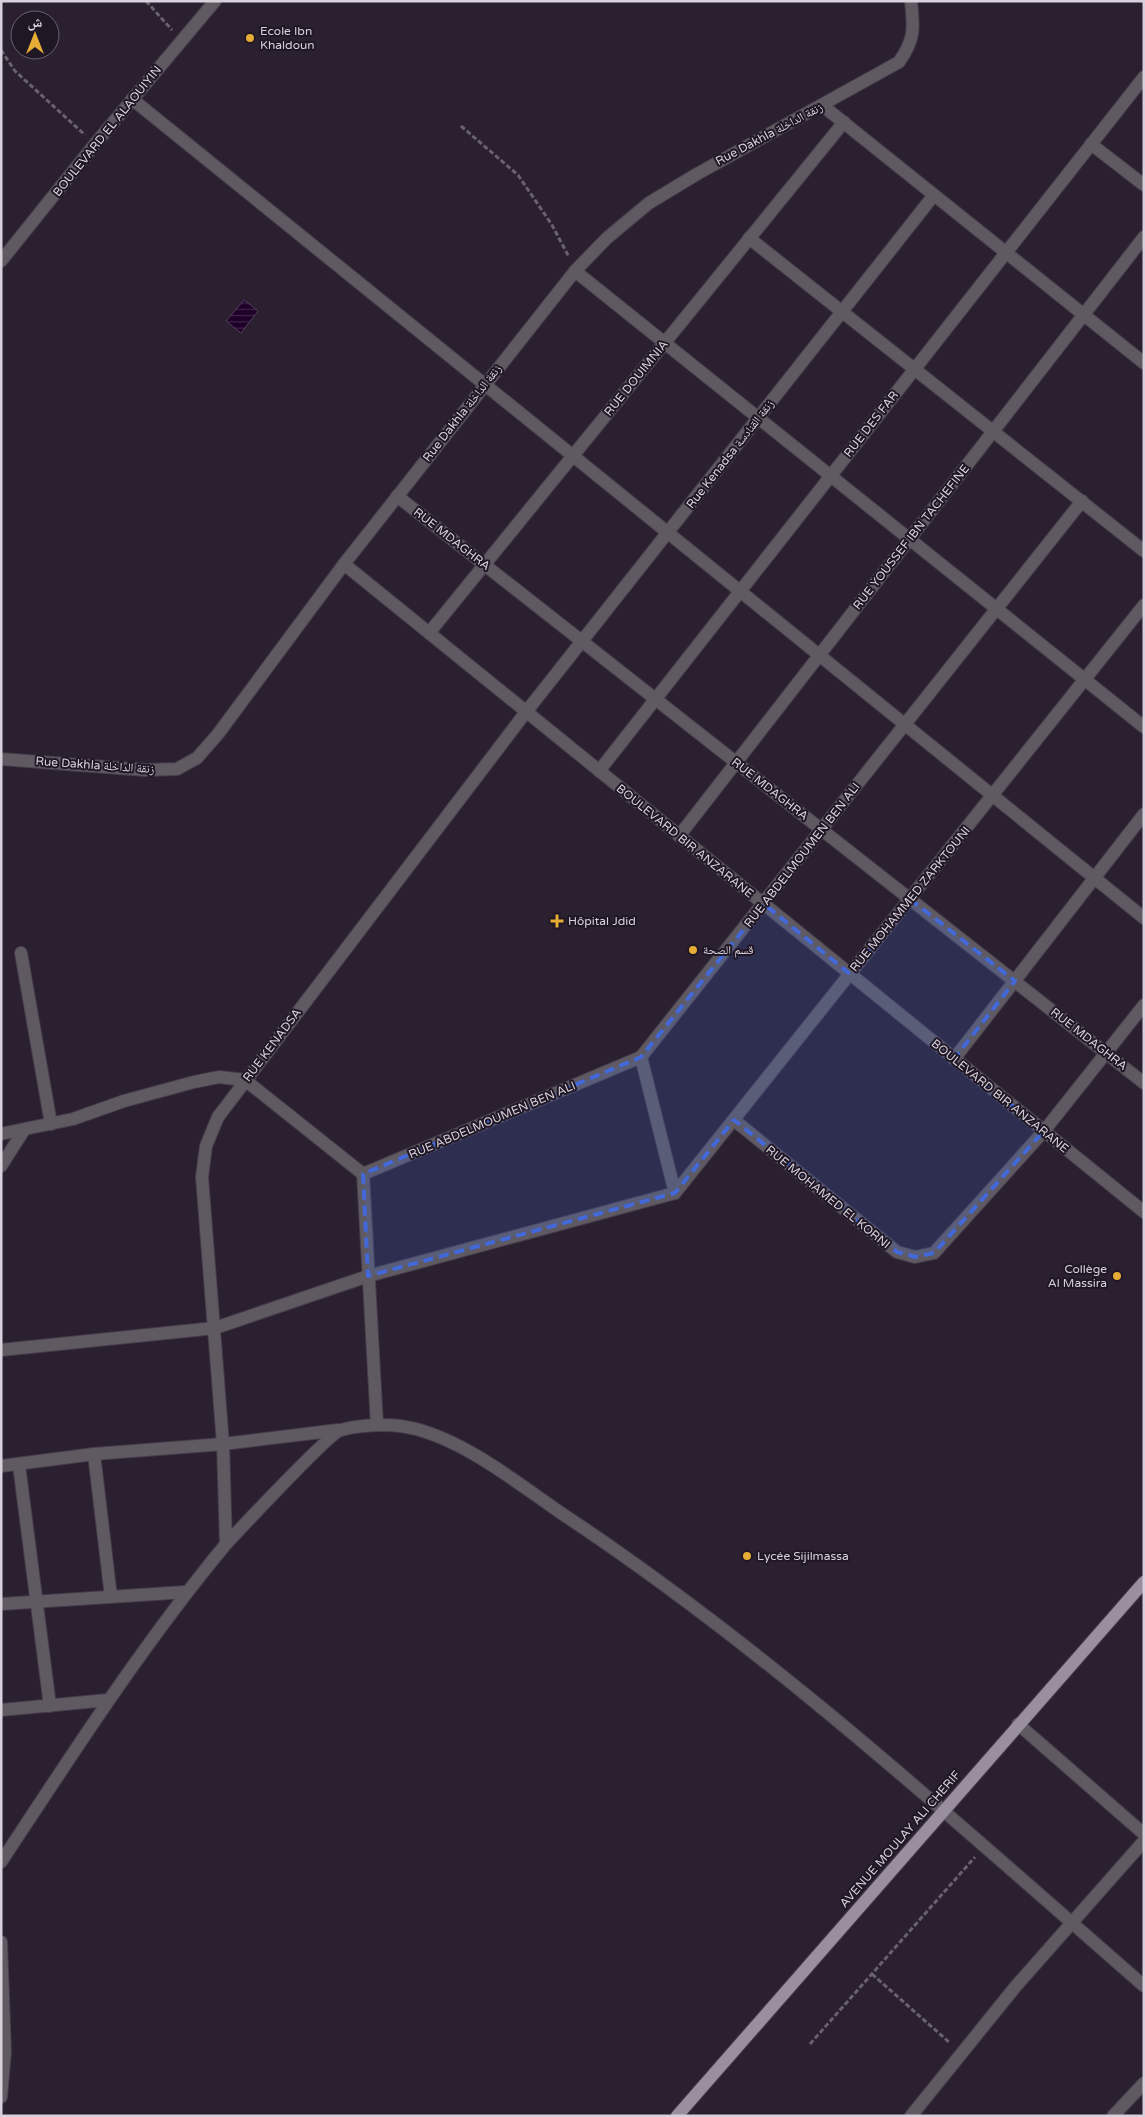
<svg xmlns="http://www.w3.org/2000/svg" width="1145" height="2117" font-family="'Varela Round','Noto Naskh Arabic',sans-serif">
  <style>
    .water { fill: url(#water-rules); stroke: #563f5e }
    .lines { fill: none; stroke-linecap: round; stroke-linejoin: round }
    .minor-casing { stroke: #463c4b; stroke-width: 14 }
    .major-casing { stroke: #463c4b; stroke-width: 14 }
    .path { stroke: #6a616e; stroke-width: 3; stroke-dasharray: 5 2.5; stroke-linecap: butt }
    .minor { stroke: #5f5a61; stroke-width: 12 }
    .major { stroke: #998f9e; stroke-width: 12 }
    .marked { fill: #4268d9; fill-opacity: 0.2; stroke: #4268d9; stroke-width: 4; stroke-dasharray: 10 6; stroke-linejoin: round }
    .poi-dot { fill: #e6ad36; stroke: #201725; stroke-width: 2 }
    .labels { text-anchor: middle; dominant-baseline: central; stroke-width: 4; stroke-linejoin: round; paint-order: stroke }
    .poi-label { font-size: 12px; fill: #d8d1db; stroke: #201725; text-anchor: start }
    .street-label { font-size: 12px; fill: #d8d1db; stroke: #201725 }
  </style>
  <defs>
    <pattern id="water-rules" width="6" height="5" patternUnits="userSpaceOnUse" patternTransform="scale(1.25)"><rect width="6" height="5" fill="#1e0029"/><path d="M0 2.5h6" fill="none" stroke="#3e2447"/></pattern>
  </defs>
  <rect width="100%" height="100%" fill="#2a202f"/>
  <path class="water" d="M244,300L258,311L241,333L226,321Z"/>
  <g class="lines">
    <g class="minor-casing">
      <g id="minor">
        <path d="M132,99L1144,918"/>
        <path d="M823,106L1144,363"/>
        <path d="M1091,144L1144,185"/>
        <path d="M749,238L1144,551"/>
        <path d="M1,261L95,144L215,1"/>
        <path d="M575,271L1144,727"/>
        <path d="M397,496L1144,1083"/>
        <path d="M344,564L1144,1212"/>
        <path d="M429,633L844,122"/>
        <path d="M1,759L145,770L177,769L197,758L218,734L344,564L575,271L607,238L649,203L697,174L899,62C915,39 914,29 911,1"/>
        <path d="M599,771L1144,77"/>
        <path d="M679,836L1144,237"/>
        <path d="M21,953L51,1124"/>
        <path d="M641,1057L675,1193"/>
        <path d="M954,1059L1144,814"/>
        <path d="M734,1120L897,1252L915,1257L934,1253L1044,1131L1144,1005"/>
        <path d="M1,1134L73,1119L124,1101L194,1082L219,1077L245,1080L363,1174"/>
        <path d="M1,1166L24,1130"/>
        <path d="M675,1193L1144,605"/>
        <path d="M1,1350L215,1328L368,1276L675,1193"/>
        <path d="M377,1425L363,1174L641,1057L1082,501"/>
        <path d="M94,1454L111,1597"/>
        <path d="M19,1465L50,1706"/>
        <path d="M1,1466L94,1454L223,1444L338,1430"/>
        <path d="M226,1544C241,1528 330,1433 341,1430C364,1424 394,1423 416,1429C469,1443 521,1486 567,1517C773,1654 957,1823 1144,1986"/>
        <path d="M1,1604L186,1592"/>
        <path d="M1,1710L108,1700"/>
        <path d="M1018,1724L1144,1834"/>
        <path d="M1,1862C73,1753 143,1644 226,1544L223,1444L202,1177L206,1146L218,1117L526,712L934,195"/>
        <path d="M1,1942L5,2052L1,2097"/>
        <path d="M911,2116L1016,1986L1144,1841"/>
        <path d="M1113,2116L1144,2083"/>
      </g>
    </g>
    <g class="major-casing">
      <path id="major" d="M677,2116L1144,1582"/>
    </g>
    <g class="path">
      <path d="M146,1L172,30"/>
      <path d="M1,50L15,71L85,135"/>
      <path d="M461,126L518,175L552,225L569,257"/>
      <path d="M872,1974L950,2043"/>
      <path d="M810,2044L975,1857"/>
    </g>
    <use href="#minor" class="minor"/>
    <use href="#major" class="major"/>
  </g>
  <path class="marked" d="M910,899L1015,981L954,1059L1044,1131L934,1253L915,1257L897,1252L734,1120L675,1193L368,1276L363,1174L641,1057L764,904L850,974Z"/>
  <g class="poi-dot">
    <circle cx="250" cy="38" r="5"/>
    <path d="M554.5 913.5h5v5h5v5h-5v5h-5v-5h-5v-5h5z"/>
    <circle cx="693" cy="950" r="5"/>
    <circle cx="1117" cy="1276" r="5"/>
    <circle cx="747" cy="1556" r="5"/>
  </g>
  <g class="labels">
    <g class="poi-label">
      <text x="260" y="31">Ecole Ibn<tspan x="260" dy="14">Khaldoun</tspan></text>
      <text x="568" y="921">Hôpital Jdid</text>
      <text x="703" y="950">قسم الصحة</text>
      <text x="1107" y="1269" text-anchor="end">Collège<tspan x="1107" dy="14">Al Massira</tspan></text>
      <text x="757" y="1556">Lycée Sijilmassa</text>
    </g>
    <g class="street-label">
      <text transform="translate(107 131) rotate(-51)">BOULEVARD EL ALAOUIYIN</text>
      <text transform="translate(769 134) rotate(-28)">Rue Dakhla زنقة الداخلة</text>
      <text transform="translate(636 378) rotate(-51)">RUE DOUIMNIA</text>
      <text transform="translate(462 413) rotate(-52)">Rue Dakhla زنقة الداخلة</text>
      <text transform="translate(871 424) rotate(-52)">RUE DES FAR</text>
      <text transform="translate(730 454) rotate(-52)">Rue Kenadsa زنقة القنادسة</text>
      <text transform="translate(911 537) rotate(-52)">RUE YOUSSEF IBN TACHEFINE</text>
      <text transform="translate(452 539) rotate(38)">RUE MDAGHRA</text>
      <text transform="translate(95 765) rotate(4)">Rue Dakhla زنقة الداخلة</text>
      <text transform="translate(770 789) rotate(38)">RUE MDAGHRA</text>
      <text transform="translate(685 841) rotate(39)">BOULEVARD BIR ANZARANE</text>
      <text transform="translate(802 855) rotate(-52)">RUE ABDELMOUMEN BEN ALI</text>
      <text transform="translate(910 899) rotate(-51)">RUE MOHAMMED ZARKTOUNI</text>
      <text transform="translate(1089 1039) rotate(38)">RUE MDAGHRA</text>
      <text transform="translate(272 1045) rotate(-53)">RUE KENADSA</text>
      <text transform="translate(1000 1096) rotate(39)">BOULEVARD BIR ANZARANE</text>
      <text transform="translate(492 1120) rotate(-23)">RUE ABDELMOUMEN BEN ALI</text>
      <text transform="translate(828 1197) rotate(39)">RUE MOHAMED EL KORNI</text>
      <text transform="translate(900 1839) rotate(-49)">AVENUE MOULAY ALI CHERIF</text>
    </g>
  </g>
  <rect width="1145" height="2117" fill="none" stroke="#d8d1db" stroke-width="5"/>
  <g transform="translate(35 35)"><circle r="24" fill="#201725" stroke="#6a616e"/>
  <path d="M0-4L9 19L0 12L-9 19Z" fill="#e6ad36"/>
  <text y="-8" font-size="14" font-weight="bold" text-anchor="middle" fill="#d8d1db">ش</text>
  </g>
</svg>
